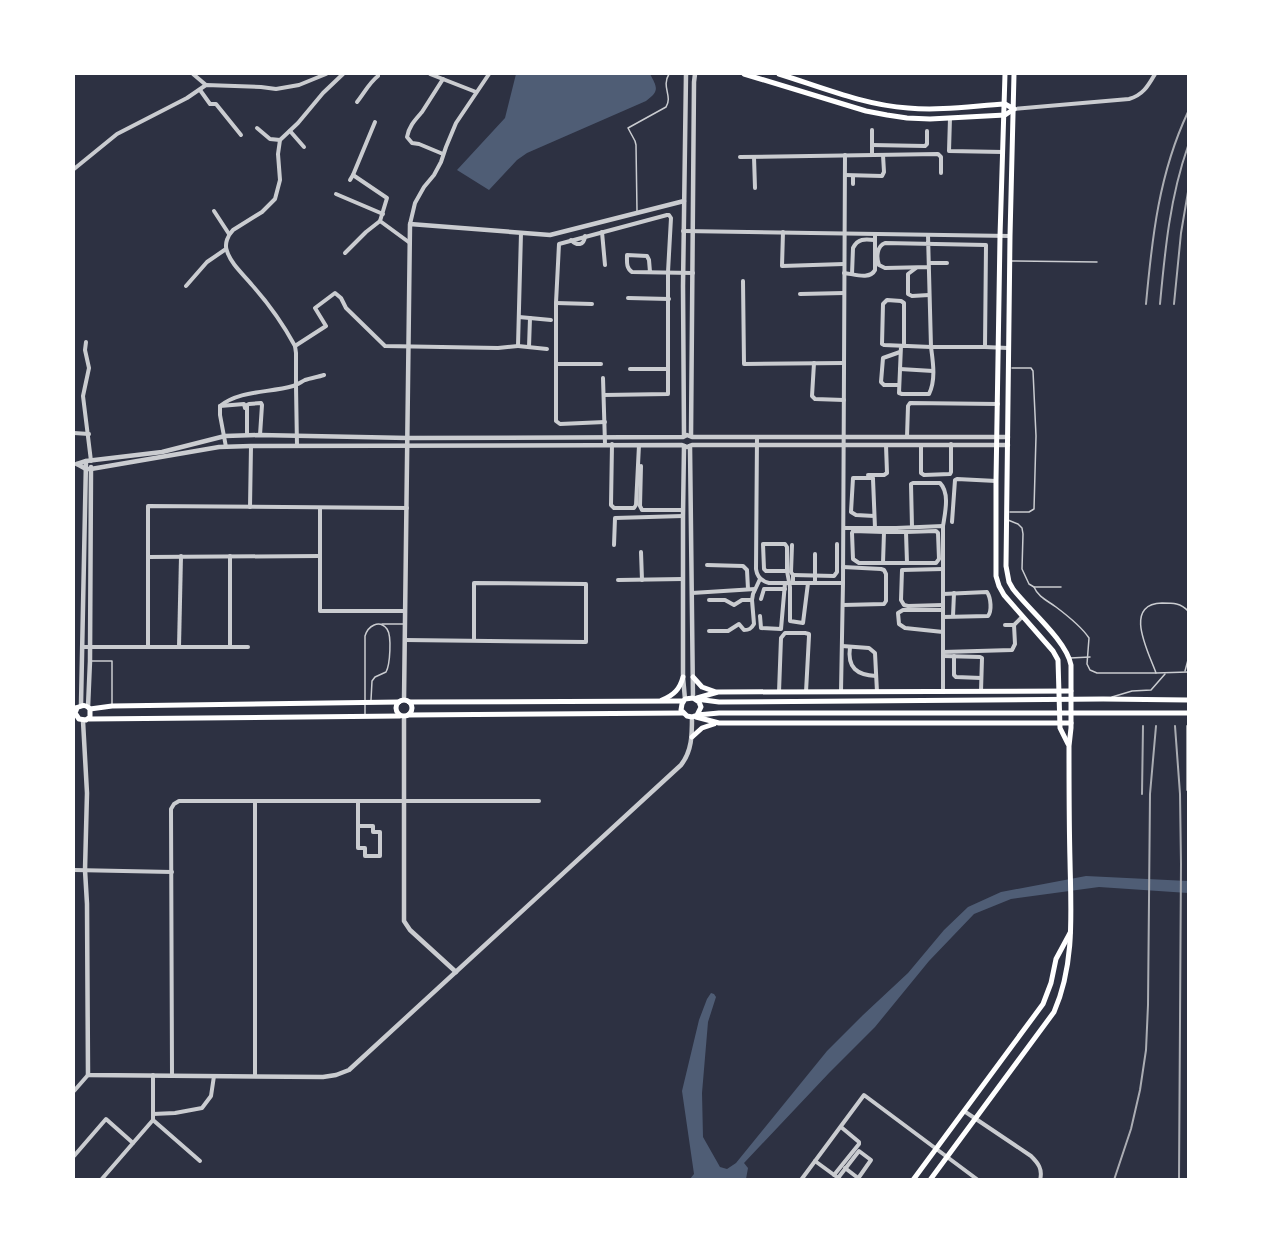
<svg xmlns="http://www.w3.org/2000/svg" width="1262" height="1253" font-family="Ubuntu,sans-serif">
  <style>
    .water { fill: #4f5d75 }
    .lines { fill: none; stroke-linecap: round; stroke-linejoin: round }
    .service { stroke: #caccd0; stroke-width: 1.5 }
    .minor { stroke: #caccd0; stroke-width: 4 }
    .tertiary { stroke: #caccd0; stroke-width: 4.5 }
    .secondary { stroke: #fff; stroke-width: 5 }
    .rail { stroke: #abadb3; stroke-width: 2 }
  </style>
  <rect width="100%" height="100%" fill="#2d3142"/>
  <g class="water">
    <path d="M516,74H650C657,87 660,91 646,101L527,153L517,160L489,190L457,170L505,118Z"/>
    <path d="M1086,876L1188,881V893L1099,887L1011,899L974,914L929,961L875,1027L829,1073L744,1163L748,1168L746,1179H690L694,1174L682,1091L699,1020L707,999L711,993L714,994L716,997L708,1022L702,1093L703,1137L720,1167L727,1169L736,1163L827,1051L863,1015L908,973L944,930L968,907L1001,892Z"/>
  </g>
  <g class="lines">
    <g class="service">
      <path d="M637,211L636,145L635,141L628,128L666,107C673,96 661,87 669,74"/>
      <path d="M1011,261L1097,262"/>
      <path d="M1010,512H1029L1034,509L1036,436L1033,371L1031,368H1012"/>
      <path d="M1008,520L1018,524L1022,528L1023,534L1022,569L1029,584L1034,587H1061"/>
      <path d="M1034,587C1038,597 1048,601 1056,607C1068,616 1081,626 1089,638L1087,664L1090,670L1097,673H1156L1188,672"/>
      <path d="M382,624H404"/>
      <path d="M1070,658L1090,657"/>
      <path d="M91,661H112V704"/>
      <path d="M1185,671L1188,660"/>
      <path d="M1156,673C1149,653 1122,604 1162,603C1173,603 1181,603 1188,611"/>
      <path d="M1112,697L1132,691L1151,690L1165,674"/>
      <path d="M365,700V636C368,626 379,619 387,629C392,636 390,665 386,672L375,677L372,681L371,700"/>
      <path d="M365,715V705"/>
    </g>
    <g class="minor">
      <path d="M193,74L206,85"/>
      <path d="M430,74L476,92"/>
      <path d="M443,79C436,90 429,101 422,112C415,120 409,126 407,137L412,143L419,144L443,154"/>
      <path d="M200,90L210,104H216L241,135"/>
      <path d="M357,102C365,92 369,83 378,76V74"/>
      <path d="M1014,109L1129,99C1143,95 1148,86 1155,74"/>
      <path d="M950,118L949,151L1003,152"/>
      <path d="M257,128L270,139L280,140"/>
      <path d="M290,131L304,147"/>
      <path d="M872,145L925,146L927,144V131"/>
      <path d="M872,155V130"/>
      <path d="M740,157L938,154L941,157V173"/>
      <path d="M754,157L755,188"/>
      <path d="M74,169L117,134L187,98L206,85L261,87L276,89L299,85L326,74"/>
      <path d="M353,175L387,198L380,221L410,243"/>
      <path d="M845,175L882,176L884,172L883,155"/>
      <path d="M350,180L353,175L375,122"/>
      <path d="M853,184V176"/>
      <path d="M336,194L383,214"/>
      <path d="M214,211L229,234"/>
      <path d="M410,224L415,203L424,187L434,175L441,162L446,147L456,123L489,74"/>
      <path d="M683,231L1010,236"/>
      <path d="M602,232L605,265"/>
      <path d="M783,232L782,266L844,264"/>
      <path d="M928,235L931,347H985L986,245L885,243C877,246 876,257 879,265L885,268L929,267"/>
      <path d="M571,240C577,246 584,246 585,236"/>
      <path d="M345,253L366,232L380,221"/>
      <path d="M929,263H947"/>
      <path d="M916,268L908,274V294L912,296L929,295"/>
      <path d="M650,272L649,260L647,256L627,255C627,262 626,268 632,272L693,273"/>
      <path d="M844,273C854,274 870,280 875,270V234"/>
      <path d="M852,274L853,248C858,238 865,239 875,240"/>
      <path d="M743,281L744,364L844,363"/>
      <path d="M186,286L207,262L226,249"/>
      <path d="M800,294L844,293"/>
      <path d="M628,298L669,299"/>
      <path d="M556,303L592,304"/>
      <path d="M519,317L551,320"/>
      <path d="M86,342L85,350L89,368L83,396L91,461"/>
      <path d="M295,346L326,326L315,308L335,293L341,298L346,308L385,346L498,348L518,346L521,233"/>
      <path d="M518,346L547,349"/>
      <path d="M901,346L899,393L902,394H929C936,380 933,362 931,347L884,345L882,344L883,304L887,300L901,301L904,303V346"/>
      <path d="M529,347L530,318"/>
      <path d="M985,347L1008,348"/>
      <path d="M814,363L812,396L815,399L844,400"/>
      <path d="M557,364H601"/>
      <path d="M630,369H668"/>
      <path d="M900,369L933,371"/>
      <path d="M603,378L605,444"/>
      <path d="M899,385H884L881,382L883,358L900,352"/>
      <path d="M604,395L668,394V272L671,218L669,215H667L559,244L556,303V421L560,424L605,422"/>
      <path d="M220,406L244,404L245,408"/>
      <path d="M74,433L89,434"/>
      <path d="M247,435V405L249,404L261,403L262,405L260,435"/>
      <path d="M757,437L756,569C757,577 761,581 769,583H843"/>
      <path d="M907,437L908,406L910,403L998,404"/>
      <path d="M612,444L611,505L614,508H634L636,505L639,445"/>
      <path d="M921,445V473L924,475L950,474L951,472V444"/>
      <path d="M297,446L296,386V353L295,346C283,324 268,303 252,285C243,274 231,264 227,251C224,244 228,235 233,230L262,212L275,199L280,180L278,154L280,140L298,123L323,93L343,74"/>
      <path d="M226,447L220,415V406C240,390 269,393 293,386C297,385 301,382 305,380C311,378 318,377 324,375"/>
      <path d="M641,466L640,506L642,510H683"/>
      <path d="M868,475H884L887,473L886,445"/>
      <path d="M250,507L251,446"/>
      <path d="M320,508V611H405"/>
      <path d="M874,516L856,515L851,512L853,478H873V479L875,528"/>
      <path d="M952,522L955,480L957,479L996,481"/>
      <path d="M912,527L911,484L913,483H940C950,493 945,513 943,526"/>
      <path d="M844,528H896L943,526V691"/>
      <path d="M896,528V532H906L907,563"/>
      <path d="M884,532L853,531L852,533L853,559L859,563H936L939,559L938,533L936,531L906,532"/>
      <path d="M614,545L615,518L683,516"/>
      <path d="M792,545L791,572L793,575V583"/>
      <path d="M641,552L642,580"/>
      <path d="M815,554V583"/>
      <path d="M148,557L320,556"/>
      <path d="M883,563L884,532H896"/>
      <path d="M707,565L743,566L747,570L748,589"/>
      <path d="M943,569L902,570L901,600L904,605L908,606L943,605"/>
      <path d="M787,571H766L764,569L763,544H785L787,547V571L790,587V621L803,623L808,583"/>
      <path d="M793,575L834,576L837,572V544"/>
      <path d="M618,580L683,579"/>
      <path d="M692,593L755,589"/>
      <path d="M943,594L987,592C991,598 992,611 988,616L943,617"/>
      <path d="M761,599L764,589H785"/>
      <path d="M709,600H725L734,605L742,600H752"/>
      <path d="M843,605L884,604L886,601V574L884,570L881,569L843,567"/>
      <path d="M943,610H903L898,613L899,624L905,628L943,632"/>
      <path d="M760,616L761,628L781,629L785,583"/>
      <path d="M953,616L954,593"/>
      <path d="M1005,625H1014"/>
      <path d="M709,631H728L739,624L744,630C749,630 751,629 754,624L752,600L753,594L760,579"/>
      <path d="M405,640L586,642V584L474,583V640"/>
      <path d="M842,646L869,648L875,653L877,692"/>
      <path d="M82,647H248"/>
      <path d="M148,647V506L407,508"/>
      <path d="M179,647L181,556"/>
      <path d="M230,647V556"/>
      <path d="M850,647C847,668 857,675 876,676"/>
      <path d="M943,652L1012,650L1015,644L1014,625L1022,617"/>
      <path d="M943,656L980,657L982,658L981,691"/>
      <path d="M954,656V675L956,677L981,678"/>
      <path d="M841,691L843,583L845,155"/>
      <path d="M779,692L781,638L785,633H805L809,634V636L806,692"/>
      <path d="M255,801V1076"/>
      <path d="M358,801C358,817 358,832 358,848H365V856H380V832H373V826H358"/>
      <path d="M74,870L172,872"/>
      <path d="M172,1075L171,809L174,804L179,801H539"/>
      <path d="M74,1091L88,1075"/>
      <path d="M964,1111L1031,1156C1038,1163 1043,1169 1040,1180"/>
      <path d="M153,1114L175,1113L202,1108L211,1096L214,1076"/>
      <path d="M153,1120L200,1161"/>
      <path d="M74,1156L106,1119L133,1143"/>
      <path d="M815,1161L841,1180"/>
      <path d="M845,1168L858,1178"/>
      <path d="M834,1175L859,1144V1142L841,1127"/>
      <path d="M838,1178L859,1151L871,1160L857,1180"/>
      <path d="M101,1180L153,1120V1075"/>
      <path d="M801,1180L864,1095L978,1180"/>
    </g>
    <g class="tertiary">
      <path d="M684,436L683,286L686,74"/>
      <path d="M691,436L694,82L695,74"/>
      <path d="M684,446L683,516V677L685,699"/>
      <path d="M690,446L693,698"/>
      <path d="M77,464L86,461L162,452L225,436L260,435L408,438L683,437L687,435L692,437H1008"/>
      <path d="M77,464L86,469H91L219,447L251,446L682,445L687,447L692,445H1008"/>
      <path d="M404,700L410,224L550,235L684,201"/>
      <path d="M81,705L86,461"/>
      <path d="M88,707L90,661L91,467"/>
      <path d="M404,717V921L410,930L456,972"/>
      <path d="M83,721L87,793L85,870L87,904L88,1075L323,1077L336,1075L349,1070L681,765C692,751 692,735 692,717"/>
    </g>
    <g class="secondary">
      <path d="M744,74L866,111L887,115L907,118L930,119L1005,115L1014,109"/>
      <path d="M779,74C821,87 864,105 908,108C940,111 973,106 1005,104L1014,109"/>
      <path d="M1005,74L1000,236L996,481V576L999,586L1004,595L1053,651L1058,660L1060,728L1068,744"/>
      <path d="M693,677L702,687L716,692"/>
      <path d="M697,698L718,692L1071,691"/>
      <path d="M696,699L719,702L1103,699L1188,700"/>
      <circle cx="404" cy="708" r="8"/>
      <path d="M662,700C674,695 680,689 683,677"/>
      <path d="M409,702L683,701"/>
      <path d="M74,708C80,708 84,702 90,709V717L86,720L79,719L75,713L77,708"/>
      <path d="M90,709L112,706L399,702"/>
      <path d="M408,715L683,713"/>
      <path d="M697,715L701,707L699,702L693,698L685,699L682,704L681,710L687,716L692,717L697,715L719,713H1188"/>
      <path d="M696,717L719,723H1071"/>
      <path d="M89,719L400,716"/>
      <path d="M692,737L702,728L714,724"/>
      <path d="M913,1180L1043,1004L1051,983L1056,959L1070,933"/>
      <path d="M930,1180L1054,1012C1075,964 1071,912 1070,861C1069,823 1069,784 1069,746L1071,728V665C1066,640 1029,610 1013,589L1009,582L1006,566L1010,236L1014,74"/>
    </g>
    <g class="rail">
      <path d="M1146,304C1152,238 1159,173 1188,112"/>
      <path d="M1160,304C1165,250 1170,197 1188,146"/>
      <path d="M1174,304L1181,233L1188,192"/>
      <path d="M1175,726L1180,794L1181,864L1179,1180"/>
      <path d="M1187,726V790"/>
      <path d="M1142,794L1143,726"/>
      <path d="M1114,1180L1131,1129L1140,1090L1146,1050L1148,1005L1150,794L1156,726"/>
    </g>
  </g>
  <rect width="1262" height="1253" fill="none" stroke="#ffffff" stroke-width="150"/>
</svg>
